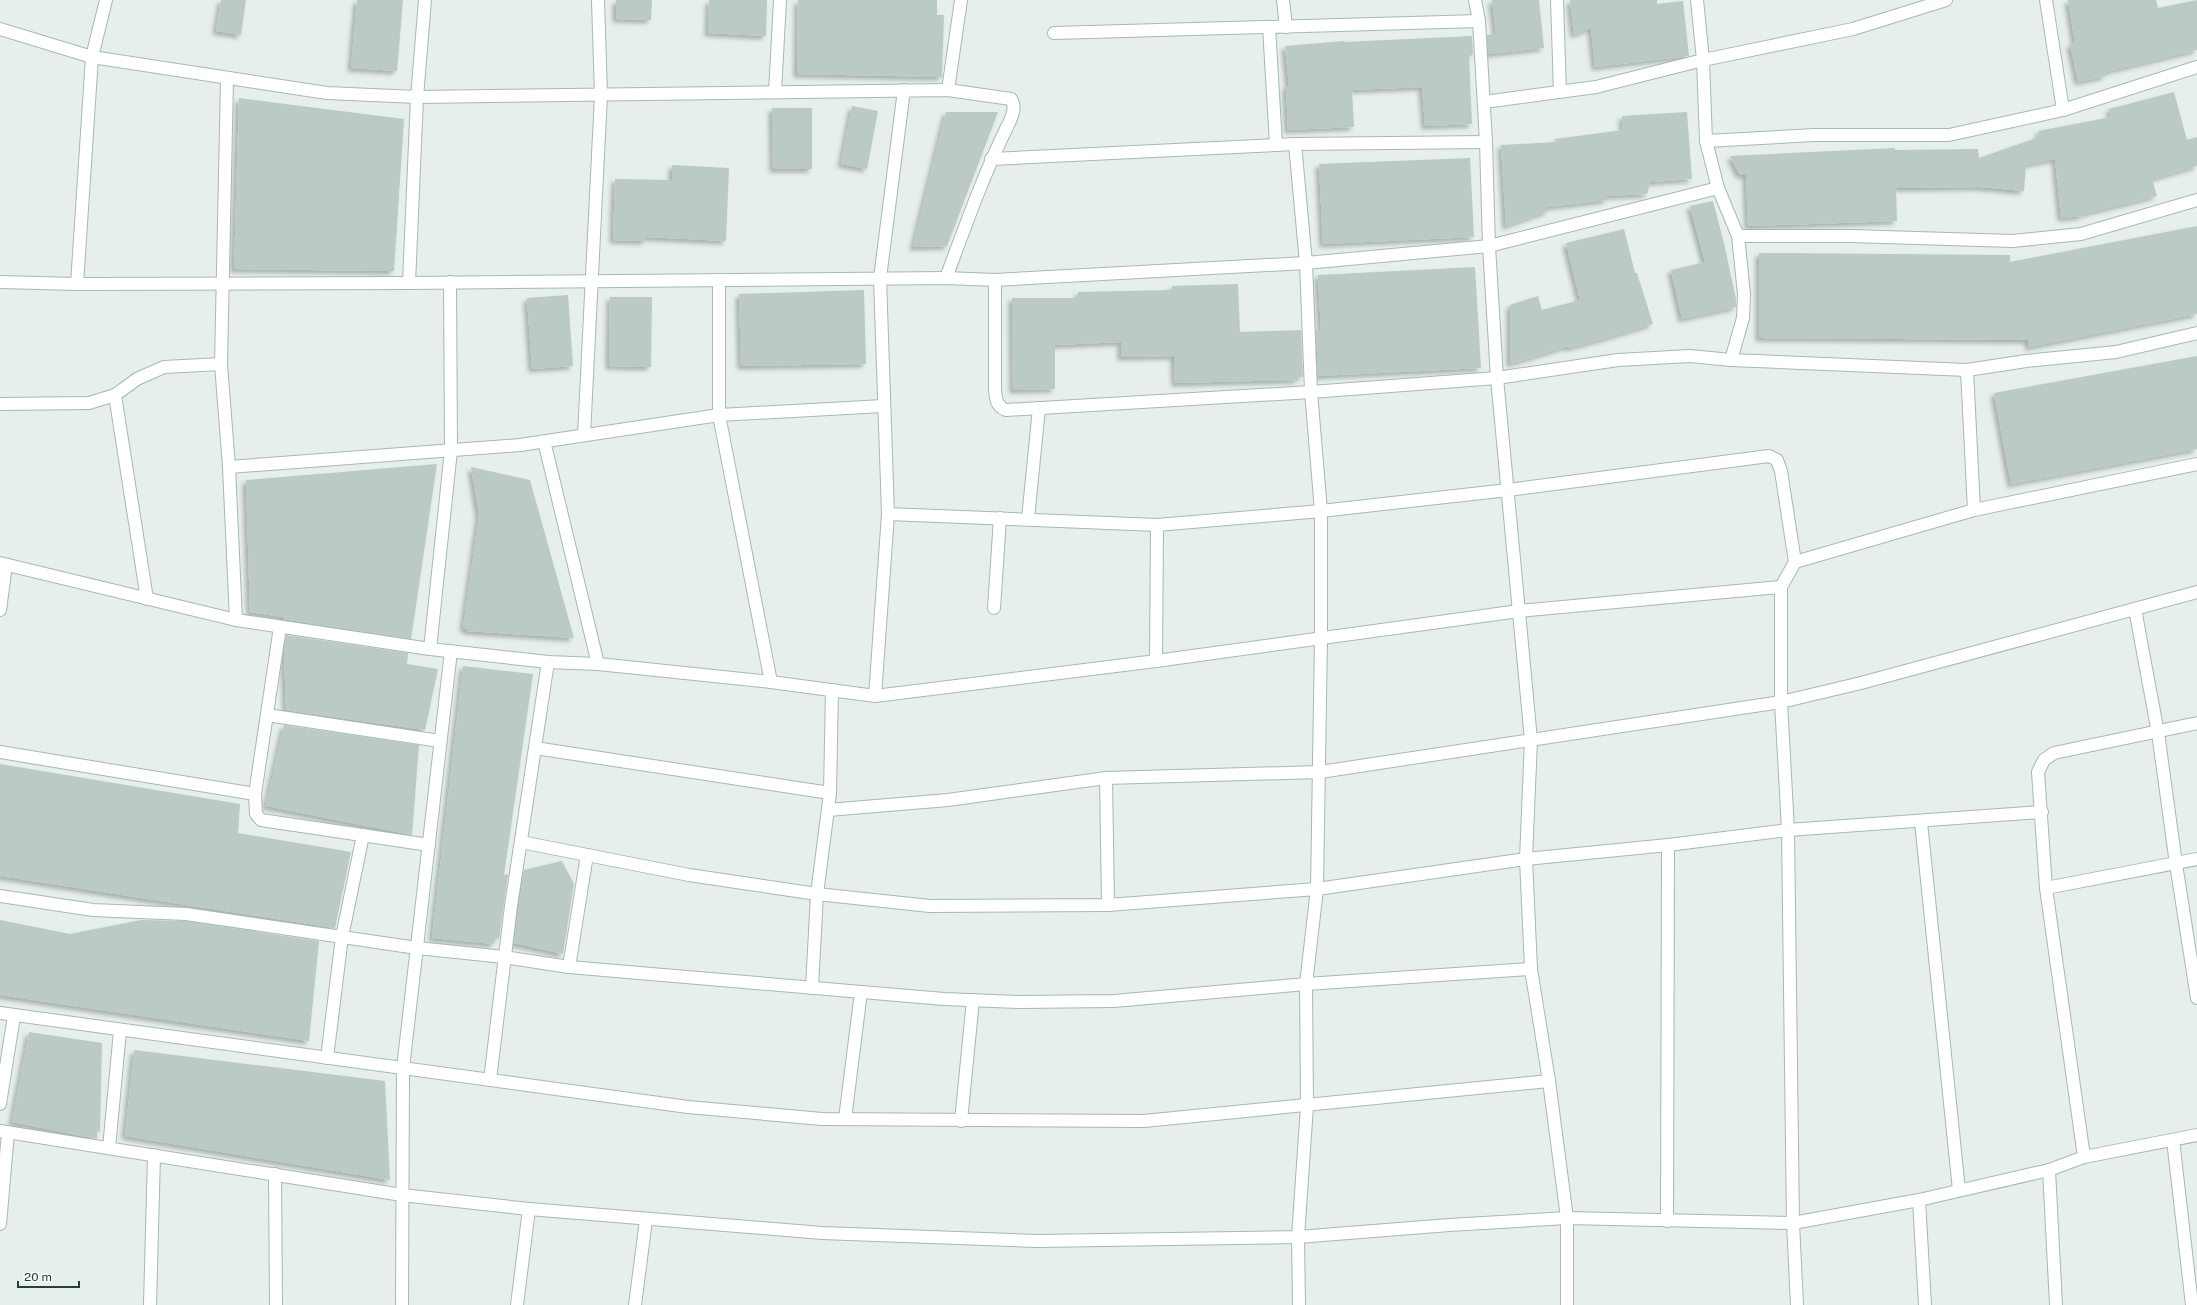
<svg xmlns="http://www.w3.org/2000/svg" width="2197" height="1305" font-family="'Public Sans',sans-serif">
  <style>
    .building { fill: #bbcac4; filter: url(#shadow) }
    .lines { fill: none; stroke-linecap: round; stroke-linejoin: round }
    .minor-casing { stroke: #a8b8b2; stroke-width: 14 }
    .minor { stroke: #fff; stroke-width: 12 }
  </style>
  <defs>
    <filter id="shadow"><feDropShadow dx="-3.5" dy="3.5" stdDeviation="2" flood-color="#0004"/></filter>
  </defs>
  <rect width="100%" height="100%" fill="#e6efeb"/>
  <g class="building">
    <path d="M221,0H246L241,35L216,31Z"/>
    <path d="M357,0H403L397,71L351,68Z"/>
    <path d="M616,0H652L651,20L616,19Z"/>
    <path d="M709,0H767L766,36L708,33Z"/>
    <path d="M798,0H937V15H944L942,77L797,74Z"/>
    <path d="M1492,0H1539L1544,48L1488,54L1487,35L1496,34Z"/>
    <path d="M1570,0H1657V4L1683,1L1689,56L1595,67L1591,28L1574,35Z"/>
    <path d="M2068,0H2156L2158,8L2197,0V50L2105,72L2106,76L2078,82L2070,44L2075,43Z"/>
    <path d="M1472,36L1473,55L1469,56L1472,124L1425,126L1422,87L1352,90L1354,127L1288,130L1286,86H1289L1285,46L1344,41V42Z"/>
    <path d="M2174,92L2187,140L2197,137V166L2152,179L2157,196L2083,214V216L2061,218L2055,159L2026,165L2024,191L1980,187L1896,188L1897,221L1748,226L1746,175H1740L1730,156L1895,148V150L1978,149L1979,158L2039,137L2038,131L2111,117L2109,109Z"/>
    <path d="M239,98L404,119L394,271L234,269Z"/>
    <path d="M852,106L878,111L867,169L841,164Z"/>
    <path d="M772,108H812V169H773Z"/>
    <path d="M946,112H998L947,246L913,247Z"/>
    <path d="M1687,112L1692,179L1650,182L1647,194L1607,196V200L1548,207V211L1506,226L1501,145L1556,142L1555,139L1623,130L1622,116Z"/>
    <path d="M1470,158L1474,237L1323,244L1319,164Z"/>
    <path d="M672,165L729,168L726,241L646,237V241L613,240L615,179L672,180Z"/>
    <path d="M1713,201L1724,243L1736,299V307L1682,319L1671,270L1705,262L1690,206Z"/>
    <path d="M2197,226V314L2029,347L2028,340L1759,338V253L2010,255V262Z"/>
    <path d="M1624,229L1635,273H1637L1653,324L1596,341L1569,348L1568,346L1510,364V305L1538,296L1542,310L1580,300L1566,243Z"/>
    <path d="M1475,267L1481,368L1318,376L1316,330H1321L1318,275Z"/>
    <path d="M1238,284L1240,332L1301,330L1303,377H1298V380L1175,383L1174,356L1121,357V342L1055,345V389L1013,390L1012,298H1078V292L1172,290V286Z"/>
    <path d="M864,290L866,364L741,366L739,294Z"/>
    <path d="M568,295L573,366L532,369L527,298Z"/>
    <path d="M610,297H652L651,367L609,366Z"/>
    <path d="M2197,356V449L2011,484L1994,393Z"/>
    <path d="M437,464L411,639L283,619V617L250,612L246,480Z"/>
    <path d="M471,467L530,480L574,638L467,631V629L463,628L479,515Z"/>
    <path d="M286,635L408,653L407,664L438,669L425,730L286,710L284,652Z"/>
    <path d="M463,666L533,674L504,875L508,874L499,939L495,938L494,944L432,938Z"/>
    <path d="M284,725L419,745L412,835L266,806Z"/>
    <path d="M0,764L240,804L238,833L351,852L335,928L0,876Z"/>
    <path d="M562,861L574,884L563,954L514,943L524,870Z"/>
    <path d="M0,920L70,934L141,920L185,921L319,941L309,1041L0,995Z"/>
    <path d="M29,1032L102,1043L100,1132L97,1131V1139L12,1122Z"/>
    <path d="M134,1050L385,1081L390,1180L125,1136Z"/>
  </g>
  <g class="lines">
    <g class="minor-casing">
      <g id="minor">
        <path d="M1283,0L1286,27"/>
        <path d="M1475,0L1479,21L1486,142L1489,246L1497,378L1531,740L1526,859L1531,969L1549,1081L1567,1218V1305"/>
        <path d="M1557,0L1560,92"/>
        <path d="M1697,0L1703,60L1706,141L1718,188L1738,236L1744,294L1743,318L1731,360"/>
        <path d="M2046,0L2063,110"/>
        <path d="M1269,27L1276,145"/>
        <path d="M0,29L92,57L327,93L417,97L948,90L1011,99C1017,108 1011,119 1007,127C983,176 965,227 946,278"/>
        <path d="M1054,33L1479,21"/>
        <path d="M227,79L221,364L229,467L236,620"/>
        <path d="M948,90L961,0"/>
        <path d="M775,92L780,0"/>
        <path d="M1484,102L1596,87L1703,60L1853,29L1946,0"/>
        <path d="M1706,141L1814,135H1949L2063,110L2197,67"/>
        <path d="M1295,144L1306,263L1311,392L1321,511V638L1317,889L1306,984L1307,1106L1298,1237L1299,1305"/>
        <path d="M991,159L1295,144L1486,142"/>
        <path d="M1738,236H1852L2013,241L2081,234L2197,200"/>
        <path d="M719,280V415L771,682"/>
        <path d="M995,280V389C996,399 996,406 1006,410L1311,392L1497,378L1618,360L1690,356L1731,360L1967,370L2026,361L2116,352L2197,333"/>
        <path d="M0,282L77,284L409,283L946,278L995,280L1306,263L1489,246L1718,188"/>
        <path d="M409,283L417,97L425,0"/>
        <path d="M77,284L92,57L106,0"/>
        <path d="M1967,370L1974,510"/>
        <path d="M115,395L147,599"/>
        <path d="M0,404L89,403L115,395L137,379L164,367L221,364"/>
        <path d="M584,435L601,95L598,0"/>
        <path d="M544,441L598,664"/>
        <path d="M229,467L520,445L719,415L883,406"/>
        <path d="M888,514L1157,525L1321,511L1508,490L1769,456L1777,460L1781,471L1795,562L1781,587V702L1788,830L1793,1223L1797,1305"/>
        <path d="M1028,519L1039,408"/>
        <path d="M1795,562L1974,510L2197,464"/>
        <path d="M0,563L236,620L430,649L548,662L598,664L771,682L875,696L1156,661L1519,611L1781,587"/>
        <path d="M994,608L1000,518"/>
        <path d="M2135,609L2158,733L2176,864L2197,998"/>
        <path d="M0,610L6,565"/>
        <path d="M280,627L255,794L256,814L261,820L429,845"/>
        <path d="M430,649L451,450L450,282"/>
        <path d="M1156,661L1157,525"/>
        <path d="M875,696L888,514L880,278L904,90"/>
        <path d="M267,715L440,741"/>
        <path d="M535,748L830,793"/>
        <path d="M0,752L255,794"/>
        <path d="M1106,778L1108,905"/>
        <path d="M828,810L948,800L1106,778L1320,772L1781,702L1861,683L2197,592"/>
        <path d="M1921,822L1959,1190"/>
        <path d="M521,842L689,875L817,894L930,906L1108,905L1317,889L1526,859L1668,845L1788,830L2042,812"/>
        <path d="M2046,888L2197,859"/>
        <path d="M0,896L93,910L186,914L417,948L504,957L569,967L944,999L1020,1002L1114,1001L1306,984L1531,969"/>
        <path d="M569,967L587,855"/>
        <path d="M812,988L817,894L830,793L832,690"/>
        <path d="M0,1013L688,1107L822,1119L1144,1121L1549,1081"/>
        <path d="M327,1058L342,937L363,835"/>
        <path d="M490,1080L511,906L548,662"/>
        <path d="M0,1104L14,1016"/>
        <path d="M845,1119L861,992"/>
        <path d="M961,1121L973,1000"/>
        <path d="M0,1131L402,1195L529,1209L822,1233L1037,1241L1298,1237L1449,1225L1567,1218L1793,1223L1919,1200L2049,1170L2084,1157L2197,1135"/>
        <path d="M2173,1140L2192,1305"/>
        <path d="M109,1148L120,1031"/>
        <path d="M2084,1157L2046,888L2038,772L2044,760L2054,753L2197,723"/>
        <path d="M2049,1170L2056,1305"/>
        <path d="M275,1174L276,1305"/>
        <path d="M1919,1200L1925,1305"/>
        <path d="M1667,1221L1668,845"/>
        <path d="M0,1224L8,1133"/>
        <path d="M150,1305L154,1155"/>
        <path d="M402,1305L403,1068L451,651"/>
        <path d="M517,1305L529,1209"/>
        <path d="M635,1305L646,1220"/>
      </g>
    </g>
    <use href="#minor" class="minor"/>
  </g>
  <path d="M18 1281v6h61v-6" fill="none" stroke="#24423a" stroke-width="2"/>
  <text x="24" y="1281" font-size="12" fill="#24423a" stroke="#f7fbf9" stroke-width="3" paint-order="stroke">20 m</text>
</svg>
